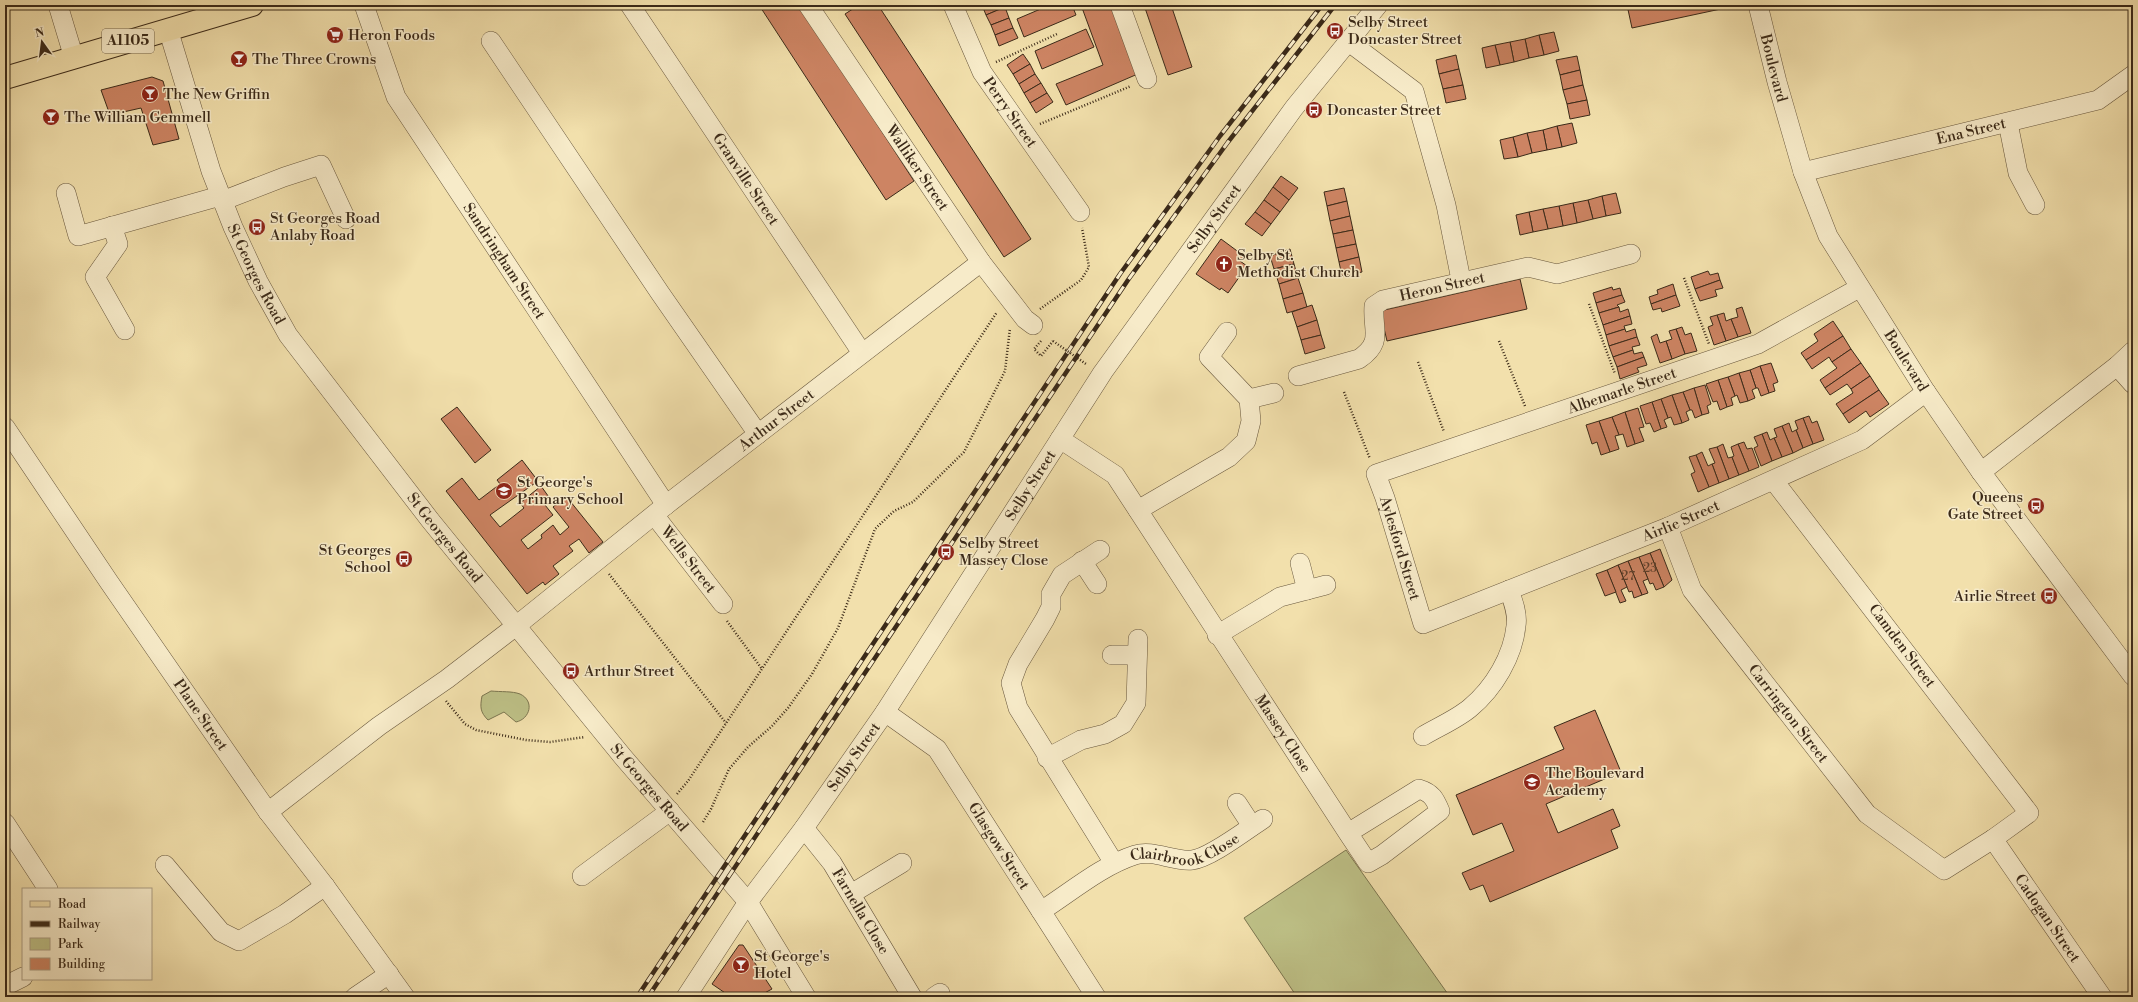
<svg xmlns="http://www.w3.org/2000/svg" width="2138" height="1002" font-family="'Libre Bodoni',serif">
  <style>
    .green { fill: #bec187; stroke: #7c7650 }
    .building { fill: #cd8463; stroke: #3b2a19 }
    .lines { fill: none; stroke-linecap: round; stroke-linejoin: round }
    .minor-casing { stroke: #69583e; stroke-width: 20 }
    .major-casing { stroke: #3b2a19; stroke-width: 24 }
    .path { stroke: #3b2a19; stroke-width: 2.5; stroke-dasharray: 1 2; stroke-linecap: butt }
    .minor { stroke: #f7ebc9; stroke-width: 19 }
    .major { stroke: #f2e0ac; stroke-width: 22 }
    .rail-casing { stroke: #3b2a19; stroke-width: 4.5 }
    .rail { stroke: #f7ebc9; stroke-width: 3; stroke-dasharray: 9; stroke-linecap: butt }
    .path-bridge { stroke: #3b2a19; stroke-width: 2.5; stroke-dasharray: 1 2; stroke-linecap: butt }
    .labels { text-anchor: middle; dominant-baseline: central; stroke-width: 3; stroke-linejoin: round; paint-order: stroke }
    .number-label { font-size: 13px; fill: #60402c }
    .shield { fill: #f7ebc9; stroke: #73644e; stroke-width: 1 }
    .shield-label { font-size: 14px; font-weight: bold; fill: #3b2a19 }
    .poi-label { font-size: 15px; fill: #3b2a19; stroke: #f7ebc9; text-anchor: start }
    .street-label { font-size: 15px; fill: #3b2a19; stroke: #f7ebc9 }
  </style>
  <rect width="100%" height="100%" fill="#f2e0ac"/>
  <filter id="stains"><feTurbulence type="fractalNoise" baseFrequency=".005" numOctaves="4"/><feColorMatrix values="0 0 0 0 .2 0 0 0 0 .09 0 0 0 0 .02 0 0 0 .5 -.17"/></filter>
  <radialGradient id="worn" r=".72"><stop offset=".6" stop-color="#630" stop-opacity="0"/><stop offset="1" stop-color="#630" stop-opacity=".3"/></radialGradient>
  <g class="green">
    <path d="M491,691C501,692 512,691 520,694C535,701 530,719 516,722L504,712L488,720C480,712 480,707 482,696Z"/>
    <path d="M1346,850L1450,997H1297L1244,918Z"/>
  </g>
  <g class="building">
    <path d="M759,5H800L914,181L886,200Z"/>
    <path d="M859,5H878L1031,239L1004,257L845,14Z"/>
    <path d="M982,5H1004L1005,7L986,15Z"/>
    <path d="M1050,5H1072L1076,15L1024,37L1017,19Z"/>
    <path d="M1081,5H1115L1140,73L1066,105L1056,84L1103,65Z"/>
    <path d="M1144,5H1171L1192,67L1168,75Z"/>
    <path d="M1627,5H1729L1730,7L1632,28Z"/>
    <path d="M1005,7L1009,18L991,25L986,15Z"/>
    <path d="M1009,18L1013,28L995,35L991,25Z"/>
    <path d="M1013,28L1018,38L999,46L995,35Z"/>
    <path d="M1086,29L1094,47L1042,69L1035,51Z"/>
    <path d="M1554,32L1559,51L1544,55L1539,35Z"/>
    <path d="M1539,35L1544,55L1529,58L1525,39Z"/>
    <path d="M1525,39L1529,58L1514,62L1510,42Z"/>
    <path d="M1510,42L1514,62L1500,65L1495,45Z"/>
    <path d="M1495,45L1500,65L1486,68L1482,48Z"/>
    <path d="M1023,54L1030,64L1013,74L1007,65Z"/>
    <path d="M1456,55L1459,69L1439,74L1436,60Z"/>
    <path d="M1577,56L1580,70L1560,75L1556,60Z"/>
    <path d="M1030,64L1035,74L1019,84L1013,74Z"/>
    <path d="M1459,69L1463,85L1443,89L1439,74Z"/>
    <path d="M1580,70L1583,85L1563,90L1560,75Z"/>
    <path d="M1035,74L1041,83L1024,93L1019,84Z"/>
    <path d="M152,77L163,81L179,139L153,145L141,108L110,115L101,90Z"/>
    <path d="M1041,83L1047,93L1030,103L1024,93Z"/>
    <path d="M1463,85L1466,99L1446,103L1443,89Z"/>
    <path d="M1583,85L1587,100L1567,104L1563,90Z"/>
    <path d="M1047,93L1053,102L1036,113L1030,103Z"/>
    <path d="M1587,100L1590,115L1570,119L1567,104Z"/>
    <path d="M1572,123L1577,143L1562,147L1557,126Z"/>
    <path d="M1557,126L1562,147L1547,150L1543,130Z"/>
    <path d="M1543,130L1547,150L1532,153L1527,133Z"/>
    <path d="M1527,133L1532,153L1518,157L1513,137Z"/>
    <path d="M1513,137L1518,157L1504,159L1500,140Z"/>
    <path d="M1281,176L1298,188L1289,200L1273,187Z"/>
    <path d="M1273,187L1289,200L1280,212L1264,200Z"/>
    <path d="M1344,188L1347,201L1327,206L1324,192Z"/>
    <path d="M1616,193L1621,213L1606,216L1602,196Z"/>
    <path d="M1602,196L1606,216L1593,219L1588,200Z"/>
    <path d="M1264,200L1280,212L1271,224L1255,212Z"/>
    <path d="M1588,200L1593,219L1577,223L1573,203Z"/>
    <path d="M1347,201L1350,216L1330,221L1327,206Z"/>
    <path d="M1573,203L1577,223L1563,226L1559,206Z"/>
    <path d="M1559,206L1563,226L1548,229L1543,209Z"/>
    <path d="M1543,209L1548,229L1533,232L1529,212Z"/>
    <path d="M1255,212L1271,224L1262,236L1245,224Z"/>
    <path d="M1529,212L1533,232L1520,235L1516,215Z"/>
    <path d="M1350,216L1353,230L1333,234L1330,221Z"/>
    <path d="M1353,230L1356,244L1336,248L1333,234Z"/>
    <path d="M1221,239L1244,256L1240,261L1247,266L1228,293L1221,288L1220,290L1196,274Z"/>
    <path d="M1356,244L1359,257L1339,262L1336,248Z"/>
    <path d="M1290,249L1294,264L1274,269L1270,256Z"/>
    <path d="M1359,257L1362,272L1342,276L1339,262Z"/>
    <path d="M1294,264L1298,278L1279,284L1274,269Z"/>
    <path d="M1708,271L1710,275L1718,273L1720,280L1695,289L1691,277Z"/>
    <path d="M1298,278L1303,293L1283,299L1279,284Z"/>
    <path d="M1520,279L1527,309L1387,341L1380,311Z"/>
    <path d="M1720,280L1723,288L1715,290L1717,296L1700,301L1695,289Z"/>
    <path d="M1673,284L1676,295L1651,304L1649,297L1658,294L1657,290Z"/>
    <path d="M1612,287L1613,290L1620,288L1622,295L1596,303L1593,293Z"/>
    <path d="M1303,293L1307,307L1287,313L1283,299Z"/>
    <path d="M1622,295L1625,302L1617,305L1619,307L1599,313L1596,303Z"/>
    <path d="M1676,295L1680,306L1662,312L1661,308L1653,310L1651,304Z"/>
    <path d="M1312,305L1317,320L1297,327L1292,312Z"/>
    <path d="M1619,307L1620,312L1628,309L1630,316L1603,325L1599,313Z"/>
    <path d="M1742,307L1751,333L1738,337L1731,319L1738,317L1736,309Z"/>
    <path d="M1724,313L1726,321L1731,319L1738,337L1726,341L1717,315Z"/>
    <path d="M1717,315L1726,341L1714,345L1708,327L1713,325L1710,317Z"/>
    <path d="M1630,316L1632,324L1624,326L1625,329L1606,335L1603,325Z"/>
    <path d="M1317,320L1321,335L1301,340L1297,327Z"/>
    <path d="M1833,321L1843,336L1806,360L1801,353L1818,341L1814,334Z"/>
    <path d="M1682,327L1685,335L1691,333L1697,351L1685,354L1676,329Z"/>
    <path d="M1625,329L1626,332L1635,329L1637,337L1609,346L1606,335Z"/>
    <path d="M1676,329L1685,354L1672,359L1666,341L1672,339L1669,331Z"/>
    <path d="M1657,334L1660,343L1666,341L1672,359L1660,363L1651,337Z"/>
    <path d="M1321,335L1325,348L1305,354L1301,340Z"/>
    <path d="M1843,336L1851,349L1832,362L1829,357L1812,369L1806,360Z"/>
    <path d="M1637,337L1640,345L1632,347L1633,350L1613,357L1609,346Z"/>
    <path d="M1851,349L1861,363L1825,388L1820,380L1837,368L1832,362Z"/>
    <path d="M1633,350L1634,354L1642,352L1644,357L1617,367L1613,357Z"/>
    <path d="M1644,357L1647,365L1637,368L1639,372L1620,379L1617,367Z"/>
    <path d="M1771,363L1778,382L1773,384L1775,391L1769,393L1760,366Z"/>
    <path d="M1861,363L1870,376L1851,389L1847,384L1830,395L1825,388Z"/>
    <path d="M1760,366L1769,393L1761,396L1758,388H1756L1750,370Z"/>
    <path d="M1750,370L1756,388L1752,390L1755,398L1748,401L1739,373Z"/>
    <path d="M1739,373L1748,401L1740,403L1737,395L1735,396L1728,377Z"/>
    <path d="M1870,376L1879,390L1843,414L1836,404L1853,393L1851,389Z"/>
    <path d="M1728,377L1735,396L1731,398L1733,405L1727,407L1718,380Z"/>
    <path d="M1718,380L1727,407L1720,410L1717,401L1713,402L1706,384Z"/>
    <path d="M1705,385L1711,404L1707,406L1709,413L1702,415L1694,388Z"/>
    <path d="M1694,388L1702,415L1695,418L1692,410H1690L1683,392Z"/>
    <path d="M1879,390L1889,404L1870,417L1866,411L1849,423L1843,414Z"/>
    <path d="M1683,392L1690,410L1686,412L1689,420L1682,423L1672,395Z"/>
    <path d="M1672,395L1682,423L1674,425L1671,417L1668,418L1661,399Z"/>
    <path d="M1661,399L1668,418L1664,420L1667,427L1661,429L1652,402Z"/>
    <path d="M1652,402L1661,429L1654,432L1650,423L1646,424L1640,406Z"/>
    <path d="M457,407L491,450L475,463L441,419Z"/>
    <path d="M1638,408L1644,427L1639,428L1644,441L1635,444L1625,412Z"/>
    <path d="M1625,412L1635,444L1627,447L1623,434L1619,435L1612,417Z"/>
    <path d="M1809,416L1812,423L1817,421L1824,440L1813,444L1803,418Z"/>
    <path d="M1612,417L1619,435L1615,436L1619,449L1610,452L1599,421Z"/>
    <path d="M1803,418L1813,444L1803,448L1796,430L1798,429L1795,421Z"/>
    <path d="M1599,421L1610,452L1601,455L1597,442L1592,444L1586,425Z"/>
    <path d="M1789,423L1792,432L1796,430L1803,448L1793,453L1782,426Z"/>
    <path d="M1782,426L1793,453L1782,457L1774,438L1777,437L1774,429Z"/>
    <path d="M1767,432L1770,440L1774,438L1782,457L1772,461L1762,434Z"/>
    <path d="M1762,434L1772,461L1761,466L1754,448L1758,446L1754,437Z"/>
    <path d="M1744,442L1747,449L1752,448L1759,467L1749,471L1738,444Z"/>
    <path d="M1723,444L1728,458L1732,457L1739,475L1729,479L1717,447Z"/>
    <path d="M1738,444L1749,471L1739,475L1732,457L1734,456L1731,447Z"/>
    <path d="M1717,447L1729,479L1719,483L1712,464L1715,463L1709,449Z"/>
    <path d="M1702,452L1708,466L1712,464L1719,483L1709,487L1696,455Z"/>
    <path d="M1696,455L1709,487L1698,492L1691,474L1695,472L1689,457Z"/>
    <path d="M522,460L538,481L490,515L500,527L524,508L520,503L541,486L551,500L545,505L553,515L521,540L528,549L542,538L541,535L553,525L560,535L569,527L553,507L566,496L603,542L589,553L579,539L569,546L573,551L553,566L559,574L545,585L543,582L527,594L446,491L462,478L479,500L500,484L497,480Z"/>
    <path d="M1660,549L1672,580L1664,587L1650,553Z"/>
    <path d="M1650,553L1664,587L1656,590L1653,583L1650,584L1639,557Z"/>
    <path d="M1639,557L1648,579L1643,581L1648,593L1642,595L1628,561Z"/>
    <path d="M1628,561L1642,595L1634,598L1632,591L1629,592L1618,565Z"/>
    <path d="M1618,565L1627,587L1621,590L1626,601L1620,603L1607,570Z"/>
    <path d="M1607,570L1616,592L1605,596L1596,574Z"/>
    <path d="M1595,710L1621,772L1546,804L1558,833L1613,809L1620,826L1611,830L1618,848L1490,902L1483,885L1470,890L1462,873L1514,851L1502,823L1473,835L1456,795L1564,749L1554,727Z"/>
    <path d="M739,945H743L772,989L757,997H731L712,984Z"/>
  </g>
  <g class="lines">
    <g class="minor-casing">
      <g id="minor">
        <path d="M58,5L74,58"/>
        <path id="s1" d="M364,5L396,97L666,505"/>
        <path id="s2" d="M630,5L862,353"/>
        <path id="s3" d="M808,5L981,262L1025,319L1033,325"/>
        <path id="s4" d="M953,5L982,72L1080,212"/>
        <path d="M1120,5L1147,79"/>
        <path id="s5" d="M1758,5L1777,82L1803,172L1828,236L1926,392L1981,472L2133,676"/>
        <path id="s6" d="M168,29L211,171L233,227L258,281L288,335L430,520L623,757L748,902L806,997"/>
        <path d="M491,41L660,293L758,434"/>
        <path d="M1349,42L1414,91L1446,205L1461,280"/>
        <path d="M2008,123L2018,173L2035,205"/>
        <path id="s7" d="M1803,172L2098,100L2133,75"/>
        <path d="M66,193L78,236L220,196"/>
        <path d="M222,201L284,177L321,165L346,219"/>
        <path d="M112,226L118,244L95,277L125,330"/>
        <path id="s8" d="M1859,288L1758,344L1376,474L1385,498L1423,624L1668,527L1862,440L1926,392"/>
        <path d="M2117,366L2133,384"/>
        <path id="s9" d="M1298,376L1359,359C1384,342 1372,330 1374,306L1383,300L1528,267L1557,274L1631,254"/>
        <path d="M1249,399L1274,393"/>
        <path id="s10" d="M5,427L109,582L268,812L325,886L405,997"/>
        <path id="s11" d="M1060,439L1115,475L1348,833L1368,863L1382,855L1440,811C1435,799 1432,793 1419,789L1348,833"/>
        <path d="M1981,472L2117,366L2133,351"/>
        <path d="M1138,510L1229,457L1246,441L1251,421L1249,399L1209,357L1227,332"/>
        <path id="s12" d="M655,516L723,604"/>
        <path id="s13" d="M1668,527L1692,590L1867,814L1944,870L1993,839L2029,813L1774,481"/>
        <path d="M1100,550L1062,575L1051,594V607L1045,619L1018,664L1011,683L1018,708L1114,863"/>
        <path d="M1082,561L1097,584"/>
        <path d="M1300,563L1307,590"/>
        <path d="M1217,635L1280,597L1326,585"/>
        <path d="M1112,655H1137"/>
        <path id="s14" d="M885,712L937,749L1096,997"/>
        <path d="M1423,736C1438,727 1457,719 1470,708C1494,688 1513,656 1516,626C1518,614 1513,601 1509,590"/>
        <path d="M1047,758L1081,740L1105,734L1123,724L1136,703L1138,639"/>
        <path d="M1237,803L1252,826"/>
        <path id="s15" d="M268,812L379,726L447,679L516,626L666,505L981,262"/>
        <path d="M5,823L48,889"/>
        <path id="s16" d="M804,828L832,863L912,997"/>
        <path id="s17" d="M1993,839L2102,997"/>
        <path d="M165,865L221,932L239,941L285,914L325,886"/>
        <path d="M582,876L670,811"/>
        <path d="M851,894L902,863"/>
        <path id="s18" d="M1041,911C1071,892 1101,866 1135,855C1153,849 1173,862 1192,860C1210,858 1246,830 1263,819"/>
        <path d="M5,986L23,977"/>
        <path d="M355,997L389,974"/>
        <path id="s19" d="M686,997L748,902L804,828L885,712L1103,372L1294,108L1378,5"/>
        <path d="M934,997L940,993"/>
      </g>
    </g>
    <g class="major-casing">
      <path id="major" d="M5,78L252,5"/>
    </g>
    <g class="path">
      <path d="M996,62L1057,34"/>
      <path d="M1040,124L1131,86"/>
      <path d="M1684,278L1709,344"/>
      <path d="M1589,304L1615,374"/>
      <path d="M1040,309L1081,280L1089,267L1082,228"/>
      <path d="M1041,341L1034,349L1041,356L1053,341"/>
      <path d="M1499,341L1525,406"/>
      <path d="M1418,362L1444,432"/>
      <path d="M1344,392L1370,459"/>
      <path d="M609,574L726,723"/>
      <path d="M727,621L762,669"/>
      <path d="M446,701L465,724L476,730L526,740L550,742L585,737"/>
      <path d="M677,794L688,781L997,312"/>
      <path d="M703,822L711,809L729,769L748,747L772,726L788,708L812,674L838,628L875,529L894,511L913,502L964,452L1005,371L1010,328"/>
    </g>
    <use href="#minor" class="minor"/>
    <use href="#major" class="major"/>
    <g class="rail-casing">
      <g id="rail">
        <path d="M637,997L1120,274L1220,136L1322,5"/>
        <path d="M648,997L1128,280L1228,142L1335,5"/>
      </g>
    </g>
    <use href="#rail" class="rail"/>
    <path class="path-bridge" d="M1053,341L1086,364"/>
  </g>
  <defs>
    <g id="bus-disc" transform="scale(0.9)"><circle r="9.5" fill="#8f2418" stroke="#f7ebc9"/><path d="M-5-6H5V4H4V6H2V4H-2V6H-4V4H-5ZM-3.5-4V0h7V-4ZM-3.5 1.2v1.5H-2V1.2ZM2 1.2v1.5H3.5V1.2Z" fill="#fff"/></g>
    <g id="supermarket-disc" transform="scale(0.9)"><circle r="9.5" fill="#8f2418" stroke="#f7ebc9"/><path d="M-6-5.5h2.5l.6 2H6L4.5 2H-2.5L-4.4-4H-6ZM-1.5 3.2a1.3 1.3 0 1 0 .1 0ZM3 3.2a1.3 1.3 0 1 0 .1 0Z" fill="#fff"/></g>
    <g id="bar-disc" transform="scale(0.9)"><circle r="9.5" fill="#8f2418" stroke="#f7ebc9"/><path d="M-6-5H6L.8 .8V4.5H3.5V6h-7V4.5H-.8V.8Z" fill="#fff"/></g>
    <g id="church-disc" transform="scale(0.9)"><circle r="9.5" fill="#8f2418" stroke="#f7ebc9"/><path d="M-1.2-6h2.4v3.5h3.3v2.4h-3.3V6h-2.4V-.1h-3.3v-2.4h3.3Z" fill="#fff"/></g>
    <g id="school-disc" transform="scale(0.9)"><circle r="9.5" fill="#8f2418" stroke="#f7ebc9"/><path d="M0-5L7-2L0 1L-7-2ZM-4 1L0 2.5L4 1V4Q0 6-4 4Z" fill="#fff"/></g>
  </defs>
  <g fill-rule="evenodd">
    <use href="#bus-disc" x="1335" y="31"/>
    <use href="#supermarket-disc" x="335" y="35"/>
    <use href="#bar-disc" x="239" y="59"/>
    <use href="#bar-disc" x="150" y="94"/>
    <use href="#bus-disc" x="1314" y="110"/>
    <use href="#bar-disc" x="51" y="117"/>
    <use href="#bus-disc" x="257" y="227"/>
    <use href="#church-disc" x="1224" y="264"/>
    <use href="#school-disc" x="504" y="491"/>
    <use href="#bus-disc" x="2036" y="506"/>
    <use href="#bus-disc" x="946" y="552"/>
    <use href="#bus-disc" x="404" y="559"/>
    <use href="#bus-disc" x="2049" y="596"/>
    <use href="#bus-disc" x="571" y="671"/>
    <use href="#school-disc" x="1532" y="782"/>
    <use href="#bar-disc" x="741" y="965"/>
  </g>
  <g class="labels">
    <g class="number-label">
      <text x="1650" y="568">23</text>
      <text x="1628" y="576">27</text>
    </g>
    <rect class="shield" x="102" y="29" width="52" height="24" rx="3"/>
    <g class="shield-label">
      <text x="128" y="41">A1105</text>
    </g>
    <g class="poi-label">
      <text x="1348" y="22">Selby Street<tspan x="1348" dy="17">Doncaster Street</tspan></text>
      <text x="348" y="35">Heron Foods</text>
      <text x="252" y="59">The Three Crowns</text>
      <text x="163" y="94">The New Griffin</text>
      <text x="1327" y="110">Doncaster Street</text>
      <text x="64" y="117">The William Gemmell</text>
      <text x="270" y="218">St Georges Road<tspan x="270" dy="17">Anlaby Road</tspan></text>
      <text x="1237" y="255">Selby St.<tspan x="1237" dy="17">Methodist Church</tspan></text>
      <text x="517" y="482">St George's<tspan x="517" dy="17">Primary School</tspan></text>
      <text x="2023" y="497" text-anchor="end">Queens<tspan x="2023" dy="17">Gate Street</tspan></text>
      <text x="959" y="543">Selby Street<tspan x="959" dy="17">Massey Close</tspan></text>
      <text x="391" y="550" text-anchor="end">St Georges<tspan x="391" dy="17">School</tspan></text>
      <text x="2036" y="596" text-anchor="end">Airlie Street</text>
      <text x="584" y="671">Arthur Street</text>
      <text x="1545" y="773">The Boulevard<tspan x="1545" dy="17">Academy</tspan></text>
      <text x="754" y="956">St George's<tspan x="754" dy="17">Hotel</tspan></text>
    </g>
    <g class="street-label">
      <text stroke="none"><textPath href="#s5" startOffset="65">Boulevard</textPath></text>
      <text stroke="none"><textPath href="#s4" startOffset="122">Perry Street</textPath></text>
      <text stroke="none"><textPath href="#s7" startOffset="173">Ena Street</textPath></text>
      <text stroke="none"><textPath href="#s3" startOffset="196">Walliker Street</textPath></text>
      <text stroke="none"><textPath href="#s2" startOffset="209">Granville Street</textPath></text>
      <text stroke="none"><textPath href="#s19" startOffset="941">Selby Street</textPath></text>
      <text stroke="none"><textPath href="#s1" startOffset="294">Sandringham Street</textPath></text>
      <text stroke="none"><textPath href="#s6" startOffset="261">St Georges Road</textPath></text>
      <text stroke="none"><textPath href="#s9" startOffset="194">Heron Street</textPath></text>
      <text stroke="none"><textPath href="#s5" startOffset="389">Boulevard</textPath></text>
      <text transform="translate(1622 391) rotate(-19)">Albemarle Street</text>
      <text stroke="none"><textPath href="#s15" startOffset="642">Arthur Street</textPath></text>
      <text stroke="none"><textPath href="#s19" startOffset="617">Selby Street</textPath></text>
      <text stroke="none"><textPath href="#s8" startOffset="954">Airlie Street</textPath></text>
      <text stroke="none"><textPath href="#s6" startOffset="586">St Georges Road</textPath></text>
      <text stroke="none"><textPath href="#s8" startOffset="597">Aylesford Street</textPath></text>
      <text stroke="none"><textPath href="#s12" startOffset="55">Wells Street</textPath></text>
      <text transform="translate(1902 646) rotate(53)">Camden Street</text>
      <text stroke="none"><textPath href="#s13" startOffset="224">Carrington Street</textPath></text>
      <text stroke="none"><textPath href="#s10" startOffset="348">Plane Street</textPath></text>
      <text stroke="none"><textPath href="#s11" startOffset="374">Massey Close</textPath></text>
      <text stroke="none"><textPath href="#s19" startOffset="293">Selby Street</textPath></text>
      <text stroke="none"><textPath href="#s6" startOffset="909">St Georges Road</textPath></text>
      <text stroke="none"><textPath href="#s18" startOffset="162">Clairbrook Close</textPath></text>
      <text stroke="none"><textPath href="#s14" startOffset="179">Glasgow Street</textPath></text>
      <text stroke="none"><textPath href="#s16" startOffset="101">Farnella Close</textPath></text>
      <text stroke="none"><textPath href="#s17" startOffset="96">Cadogan Street</textPath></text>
    </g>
  </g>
  <rect width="2138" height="1002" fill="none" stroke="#f2e0ac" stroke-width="20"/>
  <rect x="6" y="6" width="2126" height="990" fill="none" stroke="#3b2a19" stroke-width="2"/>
  <rect x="10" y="10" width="2118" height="982" fill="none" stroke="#3b2a19"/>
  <rect x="22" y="888" width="130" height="92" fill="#f7ebc9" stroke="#ac9e83"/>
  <rect x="30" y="901" width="20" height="6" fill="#f2e0ac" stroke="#ac9e83"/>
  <text x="58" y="908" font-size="12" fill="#3b2a19">Road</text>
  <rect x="30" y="921" width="20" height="6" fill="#3b2a19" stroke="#ac9e83"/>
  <text x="58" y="928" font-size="12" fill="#3b2a19">Railway</text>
  <rect x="30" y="938" width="20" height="12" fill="#bec187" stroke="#ac9e83"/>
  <text x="58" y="948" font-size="12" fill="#3b2a19">Park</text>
  <rect x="30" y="958" width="20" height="12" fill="#cd8463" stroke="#ac9e83"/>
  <text x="58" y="968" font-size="12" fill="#3b2a19">Building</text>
  <g transform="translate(42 42) rotate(346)" stroke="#f7ebc9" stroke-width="3" paint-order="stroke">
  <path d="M0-3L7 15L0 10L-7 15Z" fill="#3b2a19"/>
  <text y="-6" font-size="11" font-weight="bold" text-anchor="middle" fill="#3b2a19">N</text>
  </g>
  <rect width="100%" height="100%" filter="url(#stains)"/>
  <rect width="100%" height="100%" fill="url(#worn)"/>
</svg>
